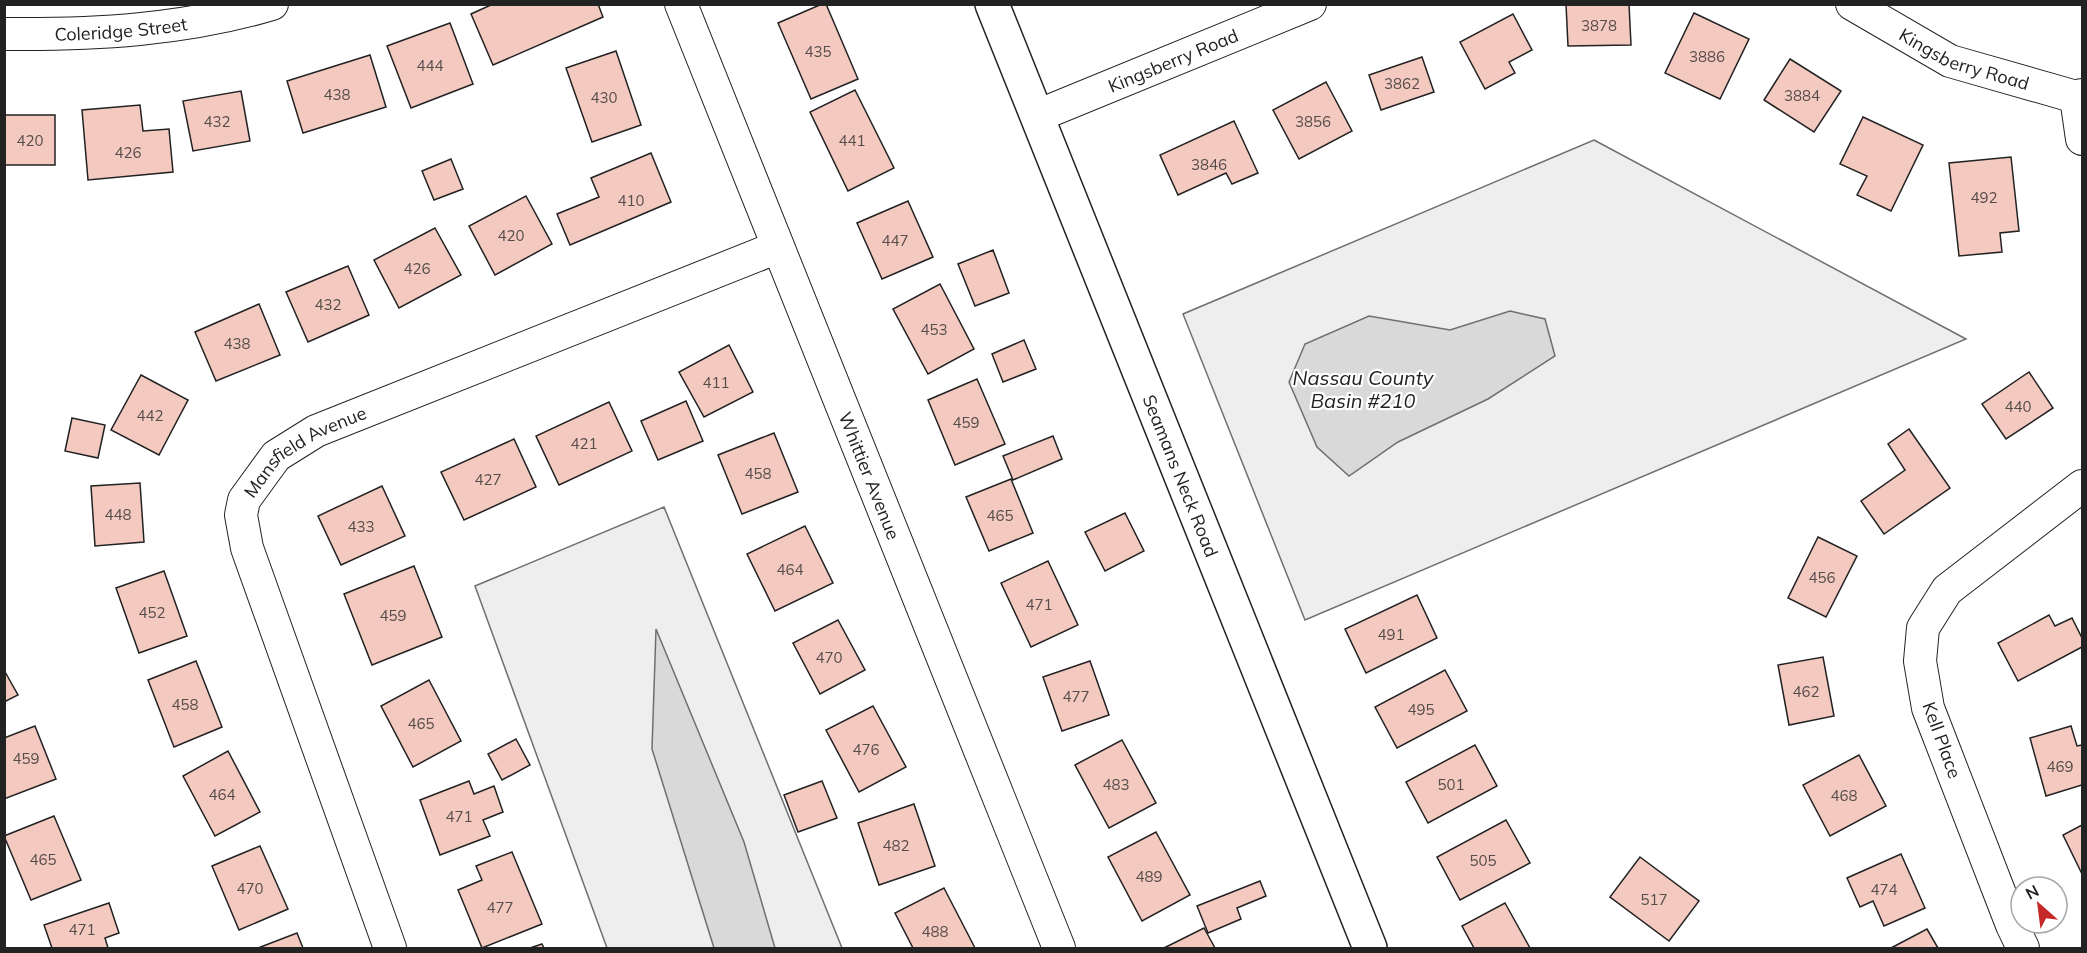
<svg xmlns="http://www.w3.org/2000/svg" width="2087" height="953" font-family="Mulish,sans-serif">
  <style>
    .green { fill: #eee; stroke: #6f6f6f; stroke-width: 1.5 }
    .water { fill: #d9d9d9; stroke: #6f6f6f; stroke-width: 1.5 }
    .building { fill: #f3c9c0; stroke: #222; stroke-width: 1.5 }
    .lines { fill: none; stroke-linecap: round; stroke-linejoin: round }
    .minor-casing { stroke: #222; stroke-width: 34 }
    .secondary-casing { stroke: #222; stroke-width: 36 }
    .minor { stroke: #fff; stroke-width: 32 }
    .secondary { stroke: #fff; stroke-width: 33 }
    .labels { text-anchor: middle; dominant-baseline: central; stroke-width: 4.5; stroke-linejoin: round; paint-order: stroke }
    .number-label { font-size: 15px; fill: #564c4a }
    .street-label { font-size: 18px; fill: #222; stroke: #fff }
    .water-label { font-size: 20px; font-style: italic; fill: #222; stroke: #fff }
  </style>
  <rect width="100%" height="100%" fill="#fff"/>
  <g class="green">
    <path d="M1594,140L1966,339L1305,620L1183,314Z"/>
    <path d="M664,507L842,948H607L475,586Z"/>
  </g>
  <g class="water">
    <path d="M1510,311L1545,319L1555,356L1488,399L1398,442L1349,476L1317,447L1289,382L1305,344L1369,316L1450,330Z"/>
    <path d="M656,629L744,842L775,948H714L652,749Z"/>
  </g>
  <g class="building">
    <path d="M493,4H598L603,17L493,65L471,14Z"/>
    <path d="M822,4H826L858,79L811,99L778,23Z"/>
    <path d="M1566,4H1629L1631,45L1568,46Z"/>
    <path d="M1694,13L1749,39L1720,99L1665,73Z"/>
    <path d="M1513,14L1532,50L1509,62L1515,73L1485,89L1460,42Z"/>
    <path d="M450,23L473,84L411,108L387,46Z"/>
    <path d="M616,51L641,125L592,142L566,68Z"/>
    <path d="M370,55L386,107L303,133L287,81Z"/>
    <path d="M1422,57L1434,92L1381,110L1369,75Z"/>
    <path d="M1790,59L1841,91L1814,132L1764,100Z"/>
    <path d="M1326,82L1352,131L1299,159L1273,110Z"/>
    <path d="M855,90L894,168L848,191L810,112Z"/>
    <path d="M241,91L250,141L193,151L183,101Z"/>
    <path d="M140,105L143,131L169,129L173,172L88,180L82,110Z"/>
    <rect x="4" y="115" width="51" height="50"/>
    <path d="M1863,117L1923,145L1891,211L1857,195L1867,176L1840,164Z"/>
    <path d="M1234,121L1258,173L1232,184L1226,173L1178,195L1160,155Z"/>
    <path d="M651,153L671,202L570,245L557,214L599,197L591,178Z"/>
    <path d="M2011,157L2019,231L2000,233L2002,252L1959,256L1949,163Z"/>
    <path d="M451,159L463,189L434,200L422,171Z"/>
    <path d="M526,196L552,244L495,275L469,226Z"/>
    <path d="M908,201L933,257L882,279L857,223Z"/>
    <path d="M435,228L461,275L399,308L374,260Z"/>
    <path d="M993,250L1009,293L975,306L958,264Z"/>
    <path d="M348,266L369,315L308,342L286,292Z"/>
    <path d="M940,284L974,349L928,374L893,309Z"/>
    <path d="M259,304L280,355L216,381L195,332Z"/>
    <path d="M1024,340L1036,369L1003,382L992,354Z"/>
    <path d="M729,345L753,392L704,417L679,372Z"/>
    <path d="M2029,372L2053,408L2006,439L1982,404Z"/>
    <path d="M141,375L188,400L159,455L111,430Z"/>
    <path d="M977,379L1005,444L955,465L928,400Z"/>
    <path d="M686,401L703,441L658,460L641,421Z"/>
    <path d="M609,402L632,451L559,485L536,436Z"/>
    <path d="M72,418L105,425L98,458L65,451Z"/>
    <path d="M1909,429L1950,488L1884,534L1861,501L1905,470L1888,444Z"/>
    <path d="M774,433L798,492L742,514L718,455Z"/>
    <path d="M1053,436L1062,459L1013,480L1003,456Z"/>
    <path d="M514,439L536,487L464,520L441,472Z"/>
    <path d="M1011,479L1033,533L989,551L966,497Z"/>
    <path d="M140,483L144,542L95,546L91,486Z"/>
    <path d="M382,486L405,536L341,565L318,516Z"/>
    <path d="M1125,513L1144,551L1105,571L1085,532Z"/>
    <path d="M805,526L833,583L775,611L747,554Z"/>
    <path d="M1818,537L1857,556L1826,617L1788,598Z"/>
    <path d="M1048,561L1078,625L1031,647L1001,583Z"/>
    <path d="M414,566L442,637L372,665L344,594Z"/>
    <path d="M164,571L187,636L139,653L116,588Z"/>
    <path d="M1417,595L1437,638L1366,673L1345,629Z"/>
    <path d="M2049,615L2055,626L2072,618L2082,638V647L2018,681L1998,643Z"/>
    <path d="M838,620L865,670L820,694L793,643Z"/>
    <path d="M1823,657L1834,716L1789,725L1778,665Z"/>
    <path d="M196,661L222,727L174,747L148,680Z"/>
    <path d="M1090,661L1109,715L1062,731L1043,677Z"/>
    <path d="M4,670L18,695L4,702Z"/>
    <path d="M1445,670L1467,711L1397,748L1375,707Z"/>
    <path d="M429,680L461,741L413,767L381,706Z"/>
    <path d="M873,706L906,767L859,792L826,730Z"/>
    <path d="M35,726L56,779L4,799V738Z"/>
    <path d="M2071,726L2077,746L2082,745V785L2046,796L2030,738Z"/>
    <path d="M516,739L530,765L502,780L488,754Z"/>
    <path d="M1122,740L1156,803L1109,828L1075,765Z"/>
    <path d="M1475,745L1497,786L1428,823L1406,782Z"/>
    <path d="M228,751L260,812L215,836L183,776Z"/>
    <path d="M1859,755L1886,806L1830,836L1803,785Z"/>
    <path d="M469,781L474,794L494,786L503,812L483,820L490,836L440,855L420,800Z"/>
    <path d="M822,781L837,818L798,832L784,795Z"/>
    <path d="M914,804L935,866L879,885L858,823Z"/>
    <path d="M54,816L81,880L31,900L4,836Z"/>
    <path d="M1506,820L1530,863L1460,900L1437,857Z"/>
    <path d="M2082,825V874L2063,835Z"/>
    <path d="M1156,832L1190,895L1142,921L1108,857Z"/>
    <path d="M260,846L288,909L239,930L212,866Z"/>
    <path d="M512,852L542,924L482,948L458,890L482,880L476,866Z"/>
    <path d="M1901,854L1925,908L1884,926L1873,901L1860,907L1847,878Z"/>
    <path d="M1640,857L1699,901L1669,941L1610,897Z"/>
    <path d="M1260,881L1266,896L1237,908L1241,919L1208,933L1197,906Z"/>
    <path d="M944,888L975,948H913L895,913Z"/>
    <path d="M109,903L119,933L105,938L108,948H52L44,925Z"/>
    <path d="M1505,903L1530,948H1474L1462,926Z"/>
    <path d="M1204,928L1215,948H1164Z"/>
    <path d="M1927,929L1938,948H1891Z"/>
    <path d="M297,933L303,948H258Z"/>
    <path d="M542,944L544,948H530Z"/>
  </g>
  <g class="lines">
    <g class="minor-casing">
      <g id="minor">
        <path id="s1" d="M681,4L1059,948"/>
        <path id="s2" d="M1852,4L1950,61L2076,97L2082,95"/>
        <path id="s3" d="M4,34C94,35 185,30 272,4"/>
        <path d="M2076,97L2082,139"/>
        <path id="s4" d="M1037,116L1310,4"/>
        <path id="s5" d="M390,948L247,548L241,515L244,500L276,456L316,431L778,247"/>
        <path d="M2023,948L2012,925L1928,708L1920,661L1923,628L1947,590L2082,486"/>
      </g>
    </g>
    <g class="secondary-casing">
      <g id="secondary">
        <path id="s6" d="M992,4L1370,948"/>
      </g>
    </g>
    <use href="#minor" class="minor"/>
    <use href="#secondary" class="secondary"/>
  </g>
  <g class="labels">
    <g class="number-label">
      <text x="1599" y="25">3878</text>
      <text x="818" y="51">435</text>
      <text x="1707" y="56">3886</text>
      <text x="430" y="65">444</text>
      <text x="1402" y="83">3862</text>
      <text x="337" y="94">438</text>
      <text x="1802" y="95">3884</text>
      <text x="604" y="97">430</text>
      <text x="217" y="121">432</text>
      <text x="1313" y="121">3856</text>
      <text x="30" y="140">420</text>
      <text x="852" y="140">441</text>
      <text x="128" y="152">426</text>
      <text x="1209" y="164">3846</text>
      <text x="1984" y="197">492</text>
      <text x="631" y="200">410</text>
      <text x="511" y="235">420</text>
      <text x="895" y="240">447</text>
      <text x="417" y="268">426</text>
      <text x="328" y="304">432</text>
      <text x="934" y="329">453</text>
      <text x="237" y="343">438</text>
      <text x="716" y="382">411</text>
      <text x="2018" y="406">440</text>
      <text x="150" y="415">442</text>
      <text x="966" y="422">459</text>
      <text x="584" y="443">421</text>
      <text x="758" y="473">458</text>
      <text x="488" y="479">427</text>
      <text x="118" y="514">448</text>
      <text x="1000" y="515">465</text>
      <text x="361" y="526">433</text>
      <text x="790" y="569">464</text>
      <text x="1822" y="577">456</text>
      <text x="1039" y="604">471</text>
      <text x="152" y="612">452</text>
      <text x="393" y="615">459</text>
      <text x="1391" y="634">491</text>
      <text x="829" y="657">470</text>
      <text x="1806" y="691">462</text>
      <text x="1076" y="696">477</text>
      <text x="185" y="704">458</text>
      <text x="1421" y="709">495</text>
      <text x="421" y="723">465</text>
      <text x="866" y="749">476</text>
      <text x="26" y="758">459</text>
      <text x="2060" y="766">469</text>
      <text x="1116" y="784">483</text>
      <text x="1451" y="784">501</text>
      <text x="222" y="794">464</text>
      <text x="1844" y="795">468</text>
      <text x="459" y="816">471</text>
      <text x="896" y="845">482</text>
      <text x="43" y="859">465</text>
      <text x="1483" y="860">505</text>
      <text x="1149" y="876">489</text>
      <text x="250" y="888">470</text>
      <text x="1884" y="889">474</text>
      <text x="1654" y="899">517</text>
      <text x="500" y="907">477</text>
      <text x="82" y="929">471</text>
      <text x="935" y="931">488</text>
    </g>
    <g class="street-label">
      <text stroke="none"><textPath href="#s3" startOffset="117">Coleridge Street</textPath></text>
      <text stroke="none"><textPath href="#s2" startOffset="126">Kingsberry Road</textPath></text>
      <text stroke="none"><textPath href="#s4" startOffset="147">Kingsberry Road</textPath></text>
      <text stroke="none"><textPath href="#s5" startOffset="554">Mansfield Avenue</textPath></text>
      <text stroke="none"><textPath href="#s1" startOffset="508">Whittier Avenue</textPath></text>
      <text stroke="none"><textPath href="#s6" startOffset="508">Seamans Neck Road</textPath></text>
      <text transform="translate(1942 740) rotate(70)">Kell Place</text>
    </g>
    <g class="water-label">
      <text x="1363" y="377">Nassau County<tspan x="1363" dy="23">Basin #210</tspan></text>
    </g>
  </g>
  <rect width="2087" height="953" fill="none" stroke="#222222" stroke-width="12"/>
  <g transform="translate(2039 905) rotate(332)"><circle r="28" fill="#ffffff" stroke="#a7a7a7" stroke-width="1.5"/>
  <path d="M0-4.5L10 22L0 15L-10 22Z" fill="#c62828"/>
  <text y="-9" font-size="16" font-weight="bold" text-anchor="middle" fill="#222222">N</text>
  </g>
</svg>
